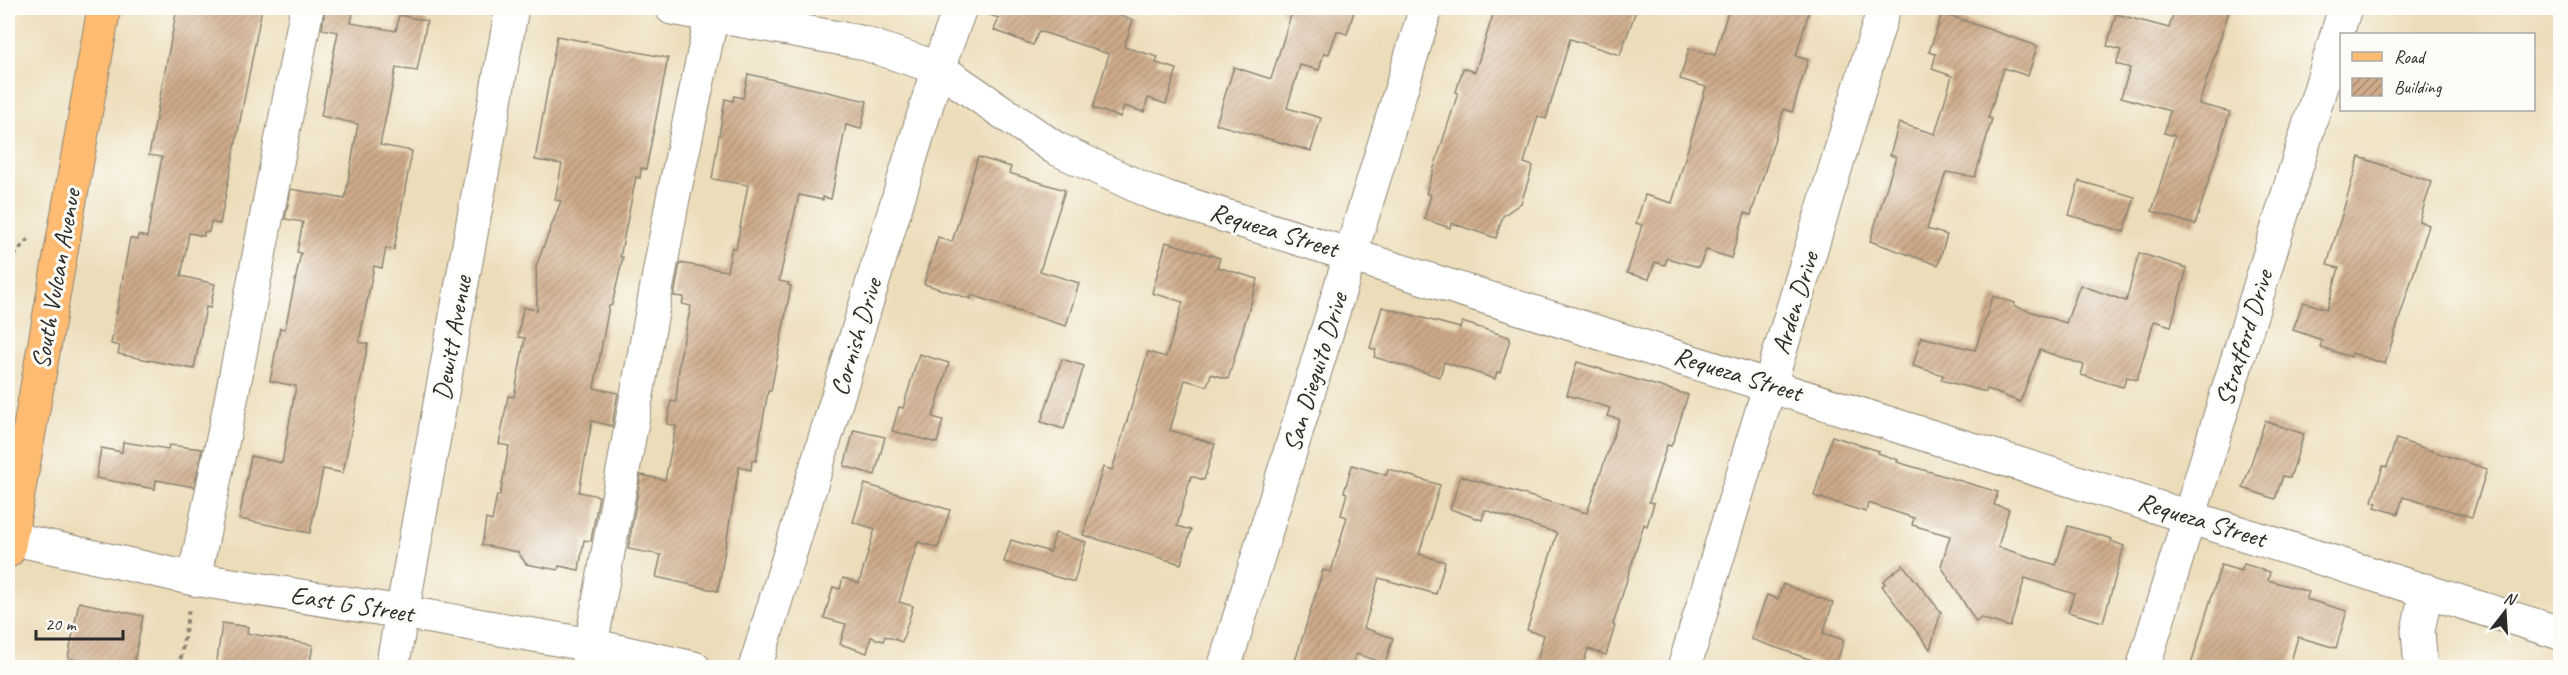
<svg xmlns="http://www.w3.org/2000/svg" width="2568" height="675" font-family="Caveat,sans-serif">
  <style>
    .building { fill: url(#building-hatch) }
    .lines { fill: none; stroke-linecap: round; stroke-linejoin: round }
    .minor-casing { stroke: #8c8472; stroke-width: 35 }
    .major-casing { stroke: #8c8472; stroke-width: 35 }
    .path { stroke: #8c8472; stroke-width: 4; stroke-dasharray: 4.5 4.5; stroke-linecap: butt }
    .minor { stroke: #fff; stroke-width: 33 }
    .major { stroke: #febb71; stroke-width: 33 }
    .labels { text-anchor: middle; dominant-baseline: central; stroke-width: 6; stroke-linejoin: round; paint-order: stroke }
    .street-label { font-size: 26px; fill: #2b2b2b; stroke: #fdfcf7 }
  </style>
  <defs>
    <pattern id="building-hatch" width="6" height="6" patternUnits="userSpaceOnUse" patternTransform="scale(1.5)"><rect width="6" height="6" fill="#ceaa88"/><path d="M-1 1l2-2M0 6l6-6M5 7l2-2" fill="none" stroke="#a78b6f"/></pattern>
  </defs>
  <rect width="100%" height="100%" fill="#fdfcf7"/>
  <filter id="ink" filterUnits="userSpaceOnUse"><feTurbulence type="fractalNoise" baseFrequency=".0167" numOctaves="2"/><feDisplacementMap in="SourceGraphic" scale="12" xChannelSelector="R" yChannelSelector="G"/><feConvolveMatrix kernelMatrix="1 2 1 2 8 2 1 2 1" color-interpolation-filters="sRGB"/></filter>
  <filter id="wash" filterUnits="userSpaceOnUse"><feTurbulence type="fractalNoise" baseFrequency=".008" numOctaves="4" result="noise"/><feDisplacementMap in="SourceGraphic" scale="24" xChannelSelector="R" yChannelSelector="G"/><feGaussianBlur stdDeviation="1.35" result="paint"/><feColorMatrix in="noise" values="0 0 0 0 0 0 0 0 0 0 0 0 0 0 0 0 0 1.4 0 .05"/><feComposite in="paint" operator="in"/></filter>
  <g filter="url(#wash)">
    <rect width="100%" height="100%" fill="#ecddba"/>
    <g id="blocks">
      <g class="building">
        <path d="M177,8H262L220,224L211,222L209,232H204V236L189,233L181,276L215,284L210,308L206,307L194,369L118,354L120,346L111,344L130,238L137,240L138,235L147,237L162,157L149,155Z"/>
        <path d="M325,8H354L351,23L396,31L399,15L427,21L417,71L396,68L380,145L412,151L394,250L386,248L382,268L374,266L359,342L368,344L343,473L323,469L310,533L239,519L251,456L282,463L296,386L270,381L280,328L285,329L301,253L297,252L303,222L285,219L291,189L345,199L358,124L321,116L338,32L322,29Z"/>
        <path d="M981,8H1095L1133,20L1124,47L1158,57L1156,63L1177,69L1166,104L1148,98L1144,112L1124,106L1120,117L1093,108L1109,54L1039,31L1033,45L994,30L999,18L980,12Z"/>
        <path d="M1281,8H1345L1344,9L1354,12L1347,34L1337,31L1329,54L1324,53L1319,70L1300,65L1287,108L1321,118L1311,151L1216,124L1234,67L1271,79L1291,15L1281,12Z"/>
        <path d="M1495,8H1637L1620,55L1570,39L1546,119L1538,116L1524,163L1533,166L1521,203L1503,216L1496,238L1451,223L1450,228L1424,219L1431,195L1426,193L1458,93L1456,92L1463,68L1475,72Z"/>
        <path d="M1729,8H1810L1796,56L1808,60L1792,112L1784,109L1751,215L1745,213L1731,258L1706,250L1699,267L1667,258L1665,265L1655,262L1649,279L1627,273L1642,225L1636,223L1645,195L1672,203L1706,87L1680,79L1689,48L1715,55Z"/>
        <path d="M2175,8H2230L2199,104L2230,112L2195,225L2152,211L2175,136L2164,133L2170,111L2121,97L2130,68L2116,64L2121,50L2107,46L2116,14L2169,28Z"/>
        <path d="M1942,13L2037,46L2028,76L2004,68L1988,118L1992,119L1975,177L1946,172L1927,229L1947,235L1938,265L1870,241L1896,157L1890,155L1899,123L1935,134L1952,76L1932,69L1936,54L1929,52Z"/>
        <path d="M557,36L668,58L646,169L641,168L640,178L636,177L620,257H623L612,305L609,306L594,388L618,393L612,426L592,421L579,492L599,496L591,541L584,540L579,570L559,566L558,570L526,564L518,552L482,545L486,519L492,521L497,495H500L509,446L499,444L508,396L514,397L525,338L518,337L523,307L537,310L536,266L561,201L555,200L562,164L535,160Z"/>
        <path d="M748,74L867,101L861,129L846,125L831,199L823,197V200L799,195L779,281L789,283L788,285L791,286L771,391H768L756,461L752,460L751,470L739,467L718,591L656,577L661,555L628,549L641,475L665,480L676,426L667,424L671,401L676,402L680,357L691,306L682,304L684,297L674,296L680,263L727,271L732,247L736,249L748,185L712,179L725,99L733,101L734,96L743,98Z"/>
        <path d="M978,157L1011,167L1009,173L1065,190L1040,271L1079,283L1066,326L1013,310L1014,309L972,295L971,299L924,284L938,237L952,242Z"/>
        <path d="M2359,157L2432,182L2419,221L2429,225L2385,364L2352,353L2351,357L2320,347L2322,340L2293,330L2303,302L2327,309L2339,268L2327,265Z"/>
        <path d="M2079,181L2135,197L2124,232L2069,215Z"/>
        <path d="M1166,242L1220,258L1217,267L1258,279L1228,379L1211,374L1207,386L1185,380L1170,430L1215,444L1204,480L1191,476L1177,526L1191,530L1181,564L1083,535L1103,467L1112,470L1148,352L1166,357L1183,302L1152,293Z"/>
        <path d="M2139,253L2187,268L2171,326L2154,321L2137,380L2127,377L2123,387L2081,375L2084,365L2040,350L2020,402L1987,389L1986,392L1941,380L1943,375L1913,366L1921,337L1975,350L1993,296L2015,303L2014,306L2066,323L2080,285L2126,301Z"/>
        <path d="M1382,307L1460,328L1462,322L1509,337L1510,339L1500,373L1497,372L1495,379L1444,362L1440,377L1374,357L1376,350L1370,348Z"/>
        <path d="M919,354L949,363L933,417L943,420L937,443L892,431L899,407L903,408Z"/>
        <path d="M1062,359L1084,366L1064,429L1041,422Z"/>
        <path d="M1577,362L1688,395L1675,436L1671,446L1667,445L1649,502L1654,503L1647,526L1644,524L1613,625L1615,626L1606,655L1588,649L1582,668H1535L1544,635L1527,630L1557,533L1485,510L1482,520L1450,509L1461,476L1587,513L1619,419L1607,416L1610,408L1567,395Z"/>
        <path d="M2265,421L2304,434L2290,478L2283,476L2275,499L2243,488Z"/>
        <path d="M854,430L885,437L875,475L844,466Z"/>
        <path d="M1832,436L1879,451L1878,453L1898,460L1897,462L1998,492L1994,505L2009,509L1998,547L2056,565L2068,526L2112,539L2111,541L2124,546L2103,622L2068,612L2074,594L2025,578L2010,627L1981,618L1976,622L1941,566L1950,536L1912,525L1914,518L1868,503L1866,512L1814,496Z"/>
        <path d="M2396,439L2487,469L2472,517L2403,497L2398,514L2375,507L2377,503L2372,501L2383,466L2387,467Z"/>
        <path d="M123,442L168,449L169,445L202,449L194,487L156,480L155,489L96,478L101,448L122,452Z"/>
        <path d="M1352,465L1386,475L1388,469L1440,485L1419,554L1445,562L1436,594L1379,578L1364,628L1393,638L1385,663L1356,654L1351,668H1293L1323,570L1331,572L1347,517L1341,515L1347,493L1344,492Z"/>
        <path d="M865,484L950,510L938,548L918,542L899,602L913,606L902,642L885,636L883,641L871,637L867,653L840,644L846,624L824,618L833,587L840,589L843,578L859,583L875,529L853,522Z"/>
        <path d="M1055,533L1086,542L1074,582L1004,562L1011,540L1050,552Z"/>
        <path d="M2244,564L2270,572L2268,580L2309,592L2306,599L2347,611L2336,648L2298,637L2289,668H2277L2255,661L2253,668H2190L2221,565L2241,571Z"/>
        <path d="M1903,565L1941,612L1930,649L1882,586L1885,584L1883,581Z"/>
        <path d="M1783,584L1833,603L1823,633L1844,640L1835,668L1751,639L1767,595L1778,599Z"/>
        <path d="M79,602L143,616L133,668L117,667L68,658Z"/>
        <path d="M222,623L248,627L247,633L313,645L309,668H216Z"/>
      </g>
    </g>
  </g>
  <g filter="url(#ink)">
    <use href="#blocks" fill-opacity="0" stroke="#8c8472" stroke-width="1.5"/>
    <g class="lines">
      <g class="minor-casing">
        <g id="minor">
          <path d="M672,8L860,42L938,68L1055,148L1152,193L2560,633"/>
          <path d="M10,538L194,579L402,612L591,645L694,668"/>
          <path d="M194,579L231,400L307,8"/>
          <path d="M587,667L673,198L712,15"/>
          <path d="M392,668L512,8"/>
          <path d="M755,668L938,68L960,8"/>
          <path d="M1224,668L1426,8"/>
          <path d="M1684,668L1884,8"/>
          <path d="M2143,668L2345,8"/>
          <path d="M2421,668L2418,631L2426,590"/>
        </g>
      </g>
      <g class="major-casing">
        <path id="major" d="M8,551L104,8"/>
      </g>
      <g class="path">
        <path d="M8,172L10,134"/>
        <path d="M8,263L30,237"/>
        <path d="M179,668L189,609"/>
      </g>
      <use href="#minor" class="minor"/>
      <use href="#major" class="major"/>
    </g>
  </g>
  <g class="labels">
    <g class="street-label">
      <text transform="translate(1274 230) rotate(17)">Requeza Street</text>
      <text transform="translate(56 279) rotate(-80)">South Vulcan Avenue</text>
      <text transform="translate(1795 303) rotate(-73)">Arden Drive</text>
      <text transform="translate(856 337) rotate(-73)">Cornish Drive</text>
      <text transform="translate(452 338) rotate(-80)">Dewitt Avenue</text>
      <text transform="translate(2244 338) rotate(-73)">Stratford Drive</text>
      <text transform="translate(1315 372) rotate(-73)">San Dieguito Drive</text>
      <text transform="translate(1738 374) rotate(17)">Requeza Street</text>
      <text transform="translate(2202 520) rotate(17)">Requeza Street</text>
      <text transform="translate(352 604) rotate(9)">East G Street</text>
    </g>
  </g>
  <rect width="2568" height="675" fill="none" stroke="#fdfcf7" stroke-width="30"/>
  <rect x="2340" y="33" width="195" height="78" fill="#fdfcf7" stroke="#a9a8a5" stroke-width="1.5"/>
  <rect x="2352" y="52" width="30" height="9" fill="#febb71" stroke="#a9a8a5" stroke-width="1.5"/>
  <text x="2394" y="63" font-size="18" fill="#2b2b2b">Road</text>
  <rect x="2352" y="78" width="30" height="18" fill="url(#building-hatch)" stroke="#a9a8a5" stroke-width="1.5"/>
  <text x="2394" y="93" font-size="18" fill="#2b2b2b">Building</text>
  <g transform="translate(2505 612) rotate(17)" stroke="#fdfcf7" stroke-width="4.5" paint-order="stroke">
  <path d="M0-4.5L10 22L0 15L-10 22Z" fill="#2b2b2b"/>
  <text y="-9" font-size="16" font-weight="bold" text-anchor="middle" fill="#2b2b2b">N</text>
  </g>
  <path d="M36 630v9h87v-9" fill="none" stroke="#2b2b2b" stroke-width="3"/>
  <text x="45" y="630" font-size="18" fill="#2b2b2b" stroke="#fdfcf7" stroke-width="4.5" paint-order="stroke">20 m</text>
</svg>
